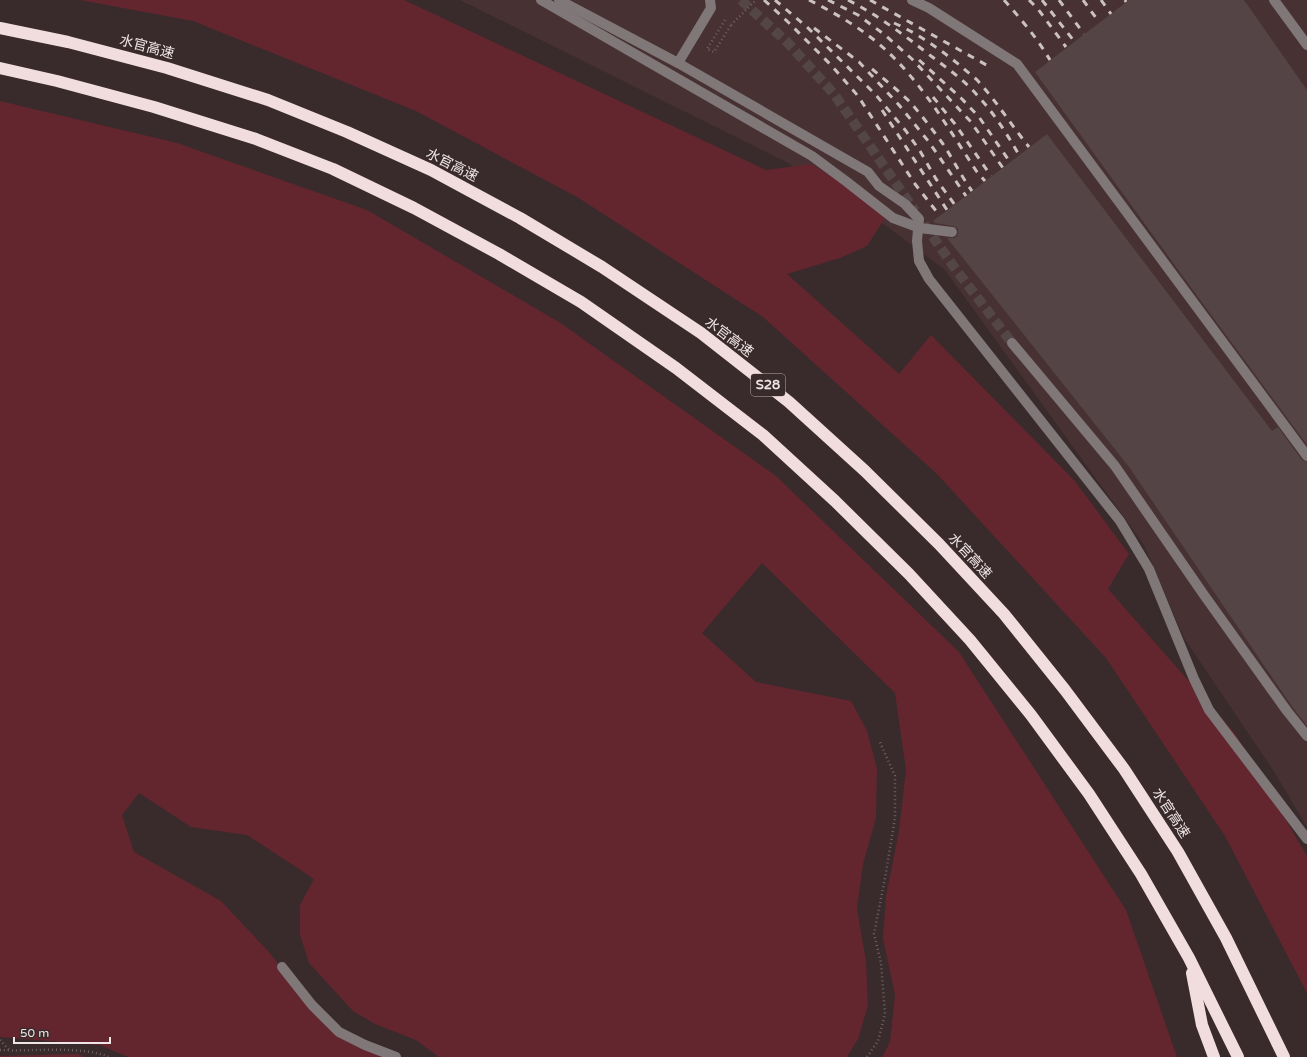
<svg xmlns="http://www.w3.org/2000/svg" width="1307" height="1057" font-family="'Varela Round','Noto Sans SC',sans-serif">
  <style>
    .built { fill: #473132 }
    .green { fill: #63262f }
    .building { fill: #544445 }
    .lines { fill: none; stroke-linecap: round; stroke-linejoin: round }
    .minor-tunnel { stroke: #544647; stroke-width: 10; stroke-dasharray: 10 5; stroke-linecap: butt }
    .path { stroke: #706364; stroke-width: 2.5; stroke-dasharray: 1 3; stroke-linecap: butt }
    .minor { stroke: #7f7778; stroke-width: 10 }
    .highway { stroke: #f1ddde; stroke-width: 12 }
    .rail { stroke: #ccc1c2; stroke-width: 3; stroke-dasharray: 7 7; stroke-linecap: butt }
    .path-bridge { stroke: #706364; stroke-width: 2.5; stroke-dasharray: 1 3; stroke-linecap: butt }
    .minor-bridge { stroke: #7f7778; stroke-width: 10 }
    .labels { text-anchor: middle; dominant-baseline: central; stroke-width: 3; stroke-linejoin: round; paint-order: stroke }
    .shield { fill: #392a2b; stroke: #b8adae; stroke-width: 1 }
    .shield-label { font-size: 13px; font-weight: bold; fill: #efe5e6 }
    .street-label { font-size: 14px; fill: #efe5e6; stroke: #392a2b }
  </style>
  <rect width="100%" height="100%" fill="#392a2b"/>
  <path class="built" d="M460,0H1307V827L1273,770L1184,638L1144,545L945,270L889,228L786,162Z"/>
  <g class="green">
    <path d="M80,0H404L766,170L811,164L853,189L887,215L867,246L840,258L787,274L899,374L931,335L1074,480L1129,554L1108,589L1236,735L1307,856V993L1225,836L1106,658L937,474L763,317L577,197L416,111L193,21Z"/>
    <path d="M0,101L177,143L367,210L559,322L776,476L959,652L1126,910L1177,1057H882L890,1042L895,995L883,938L886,896L899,831L906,770L895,693L762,563L702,633L756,682L851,701L867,731L877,768L876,818L863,864L857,909L866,961L868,1005L858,1039L847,1057H439L416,1040L375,1024L353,1011L309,963L300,935V905L314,879L247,835L191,827L139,793L122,815L134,852L221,901L267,950L319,1012L352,1035L399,1057H128L100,1045L0,1037Z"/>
    <path d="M78,1054L85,1057H0V1056Z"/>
  </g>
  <g class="building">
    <path d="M1129,0H1244L1307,90V445L1181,274L1035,72Z"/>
    <path d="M1047,134L1272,431L1278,427L1302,460L1307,462V726L1293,708L1129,467L947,238H954L957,236L958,232V229L953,226L935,223L933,221Z"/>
  </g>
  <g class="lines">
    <g class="minor-tunnel">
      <path d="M741,0L788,43L834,94L915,211"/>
      <path d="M924,224L954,267L1012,343"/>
    </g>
    <g class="path">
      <path d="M725,20L707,49L714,52L731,25"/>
      <path d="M0,1040L10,1051"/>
      <path d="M0,1050C31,1052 81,1045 109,1057"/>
      <path d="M867,1057L878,1041L885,1014L881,963L874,934L885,878L895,818V776L879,740"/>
    </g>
    <g class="minor">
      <path d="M559,0L678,63L868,172L879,186L905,204L919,219L917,241L919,261L929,279L1120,521L1149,569L1194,679L1209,710L1307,839"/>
      <path d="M912,0L929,8L1017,64L1307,456"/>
      <path d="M1274,0L1307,45"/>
      <path d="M678,63L711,8L710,0"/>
      <path d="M1012,343L1115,466L1204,595L1287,711L1307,736"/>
      <path d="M282,967L312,1005L339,1032L365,1045L396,1057"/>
    </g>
    <g class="highway">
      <path d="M0,28L68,42L167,68L268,100L347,132L431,170L520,218L602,267L701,333L789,402L865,471L939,544L1004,614L1065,690L1124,769L1178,852L1226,938L1284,1057"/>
      <path d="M0,68L57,81L154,107L256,139L333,169L414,208L499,254L581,302L676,368L763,435L835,501L909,574L970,640L1031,715L1089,794L1141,874L1189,958L1238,1057"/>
      <path d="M1192,973L1202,1025L1214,1057"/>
    </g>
    <g class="rail">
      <path d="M764,0L788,22L831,65L858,96L915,184L940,216"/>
      <path d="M775,0L807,27L875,94L906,131L920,151L936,179L955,205"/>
      <path d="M809,0C837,14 866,31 888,52C924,86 950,131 977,172L985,181"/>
      <path d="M828,0L858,15L885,35L912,59L971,122L1003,168"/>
      <path d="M848,0C879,16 904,35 931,56C947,68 964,80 977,95C994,113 1007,134 1019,155"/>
      <path d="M870,0L990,67"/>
      <path d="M1004,0C1021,19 1037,38 1050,60"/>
      <path d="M1029,0L1038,9L1066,47"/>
      <path d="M1042,0L1074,41"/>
      <path d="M1059,0L1084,34"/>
      <path d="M1083,0L1099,22"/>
      <path d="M1101,0L1111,14"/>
      <path d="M1125,0L1126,2"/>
      <path d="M894,23C919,34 941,50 962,67C967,72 973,76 978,81C997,102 1012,126 1029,147"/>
      <path d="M814,28L859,62L899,105L929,142L966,196"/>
      <path d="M919,60L962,99L979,117L1010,162"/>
      <path d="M872,69C885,80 899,91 911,103C922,116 933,130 943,144C953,159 961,176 972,191"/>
      <path d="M933,97L955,124L991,176"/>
      <path d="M882,110L947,210"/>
    </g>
    <path class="path-bridge" d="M731,25L756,0"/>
    <path class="minor-bridge" d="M541,0L812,156L847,182L893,218L920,228L952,232"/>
  </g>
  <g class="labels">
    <rect class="shield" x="751" y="374" width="34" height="22" rx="3"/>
    <g class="shield-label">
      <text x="768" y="385">S28</text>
    </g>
    <g class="street-label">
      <text transform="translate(147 47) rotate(15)">水官高速</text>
      <text transform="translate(452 165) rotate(27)">水官高速</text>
      <text transform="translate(729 337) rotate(37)">水官高速</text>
      <text transform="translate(970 556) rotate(47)">水官高速</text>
      <text transform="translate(1171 813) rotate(57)">水官高速</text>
    </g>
  </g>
  <path d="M14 1037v6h96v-6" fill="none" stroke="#efe5e6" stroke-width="2"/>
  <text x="20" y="1037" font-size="12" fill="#efe5e6" stroke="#392a2b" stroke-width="3" paint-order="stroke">50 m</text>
</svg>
